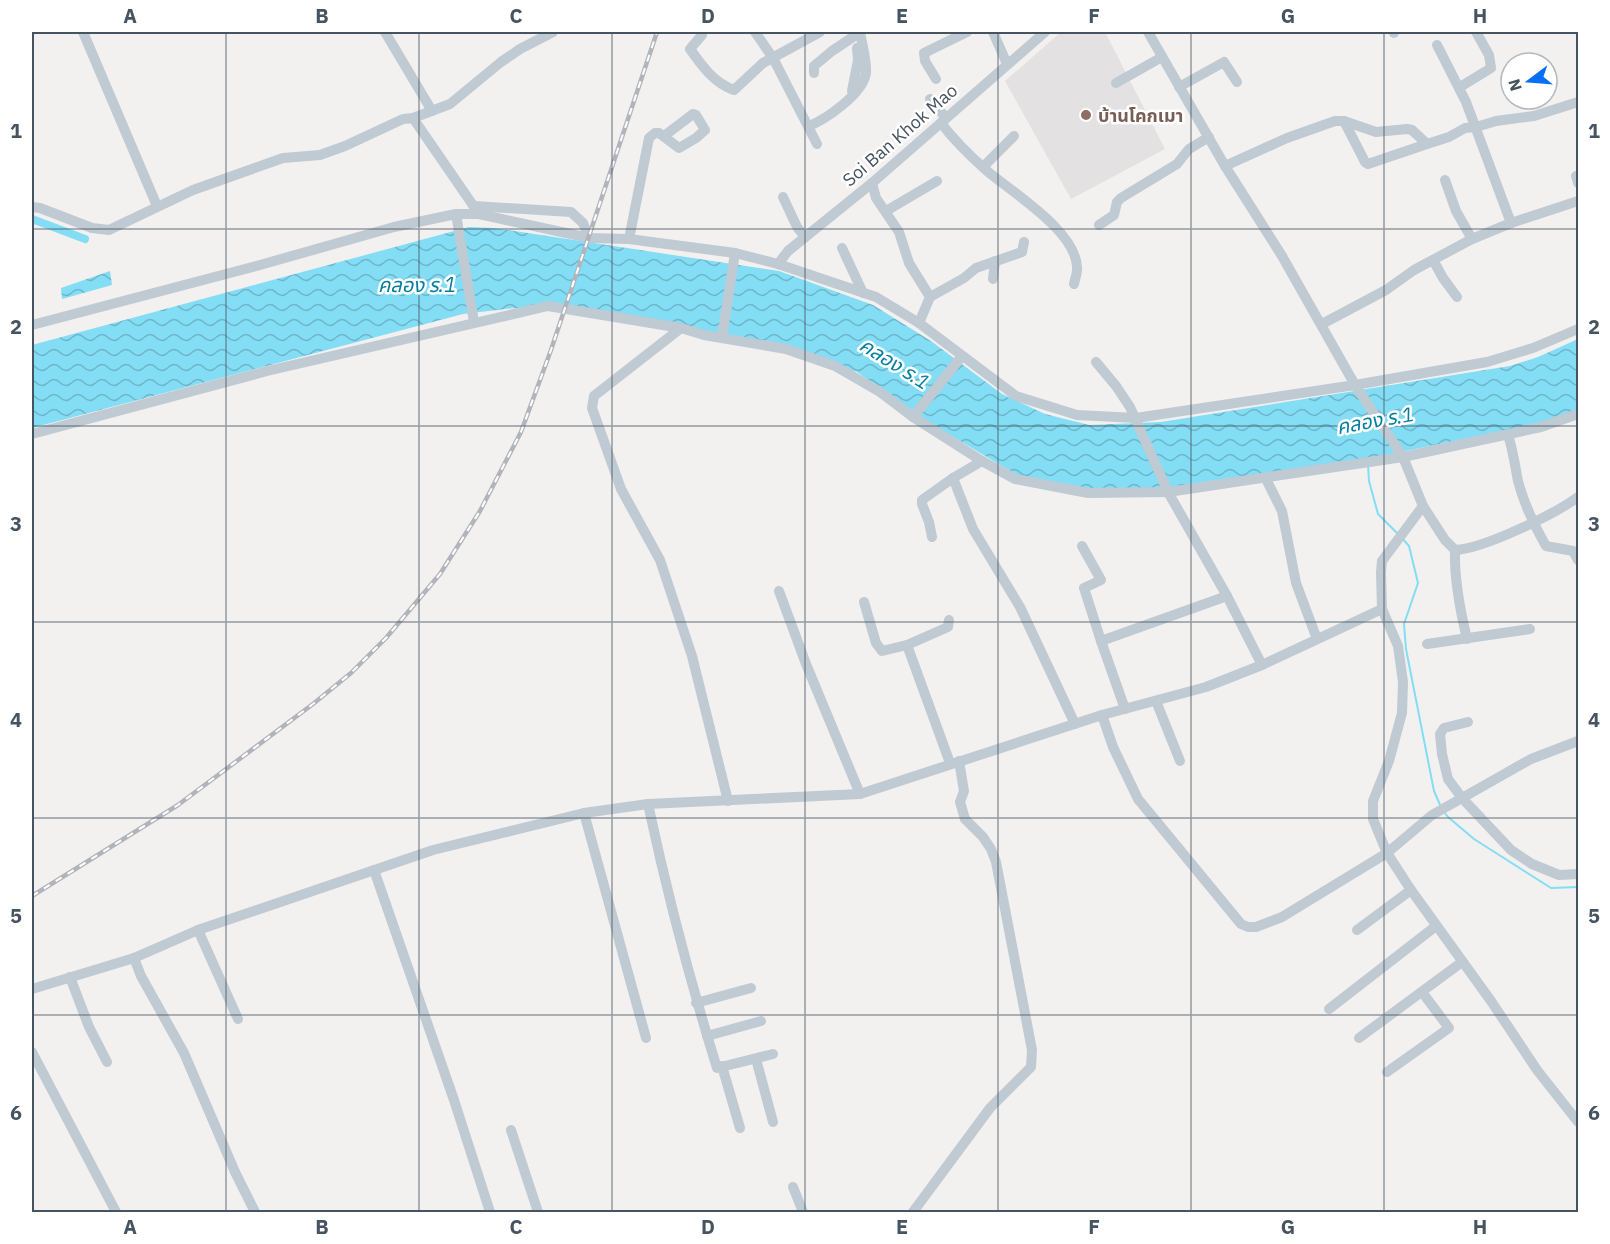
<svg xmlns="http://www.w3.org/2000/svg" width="1610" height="1244" font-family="'IBM Plex Sans','Noto Sans Thai',sans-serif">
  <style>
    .education { fill: #e4e1e2 }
    .water { fill: url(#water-waves) }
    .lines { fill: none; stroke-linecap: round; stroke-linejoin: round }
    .stream { stroke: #83ddf5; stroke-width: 2 }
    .canal { stroke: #83ddf5; stroke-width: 8 }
    .minor { stroke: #bfcad3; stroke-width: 10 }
    .rail-casing { stroke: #b1b5bb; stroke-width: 4.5 }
    .rail { stroke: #fff; stroke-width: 2; stroke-dasharray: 7; stroke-linecap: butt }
    .grid { fill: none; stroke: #465360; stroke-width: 1.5; stroke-opacity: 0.55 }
    .education-dot { fill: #8d6e63; stroke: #fff; stroke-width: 2 }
    .labels { text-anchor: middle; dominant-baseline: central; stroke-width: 5; stroke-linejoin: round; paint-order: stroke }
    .education-label { font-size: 18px; font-weight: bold; fill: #785e54; stroke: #fff; text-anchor: start }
    .street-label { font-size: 18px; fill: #465360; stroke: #fff }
    .water-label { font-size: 20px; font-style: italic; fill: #037e9f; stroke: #fff }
    .neatline { fill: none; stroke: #465360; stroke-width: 2 }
    .grid-label { font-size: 20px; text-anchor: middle; font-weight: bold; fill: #465360 }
  </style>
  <defs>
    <pattern id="water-waves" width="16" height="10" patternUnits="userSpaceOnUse" patternTransform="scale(1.5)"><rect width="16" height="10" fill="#83ddf5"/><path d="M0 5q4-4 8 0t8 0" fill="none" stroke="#6db6ca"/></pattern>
  </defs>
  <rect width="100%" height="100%" fill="#f3f0f0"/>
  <path class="education" d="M1061,32H1105L1165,149L1071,199L1005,81Z"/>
  <g class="water">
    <path d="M469,227L494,228L779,271L873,305L931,341L1002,394L1045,414L1089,425L1161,422L1510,366L1538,357L1578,339V409L1547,422L1367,459L1174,488L1087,489L1017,475L920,417L857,372L779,345L552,309L514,308L463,314L32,428V345Z"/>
    <path d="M110,271L112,285L62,299L61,288Z"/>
  </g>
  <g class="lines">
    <g class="stream">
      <path d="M1368,465L1369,481L1378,514L1398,534"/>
      <path d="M1402,538L1409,546L1418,583L1404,624L1406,649L1434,791L1441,807"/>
      <path d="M1444,812L1448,817L1474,839L1551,888L1578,887"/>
    </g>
    <path class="canal" d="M32,219L85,239"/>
    <g class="minor">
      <path d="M83,32L157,206"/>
      <path d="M385,32L432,111"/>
      <path d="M755,32L773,58L817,144"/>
      <path d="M993,32L1007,64"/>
      <path d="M1394,32V33"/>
      <path d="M702,35L690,49C702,66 714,83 734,90L763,63L820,32"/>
      <path d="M1437,45L1466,102L1511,223"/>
      <path d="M814,73V66L832,51L856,35"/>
      <path d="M936,79L925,61L924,53L967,32"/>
      <path d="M1116,83L1162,57"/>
      <path d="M1179,87L1224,62L1237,82"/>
      <path d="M1460,87L1491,68L1489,55L1476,32"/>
      <path d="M852,91L858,60L857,48"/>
      <path d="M930,99L946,118"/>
      <path d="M413,118L450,104L501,62L520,49L553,32"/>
      <path d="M1344,121L1365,162L1368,164L1427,144"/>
      <path d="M941,123C954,140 969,155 986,170C1011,192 1079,232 1077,270C1077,274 1075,279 1074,284"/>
      <path d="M809,126C826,119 863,94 866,73C867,60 862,45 860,32"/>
      <path d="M1225,166L1287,138L1335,121H1344L1376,132L1407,129L1412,130L1427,144L1449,137L1465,128L1476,127L1496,121L1534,116L1578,102"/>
      <path d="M983,167L1014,136"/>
      <path d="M1576,176L1578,183"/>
      <path d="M1445,180L1456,211L1472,239"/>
      <path d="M872,183L876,198L899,232L909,263L930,297L919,323"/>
      <path d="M783,197L797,227L805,237"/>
      <path d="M474,206L571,212L583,223L589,238"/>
      <path d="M32,207L40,208L92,228L109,230L193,190L283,158L320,155L345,146L403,119L413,118L479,214"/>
      <path d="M886,211L937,181"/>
      <path d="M456,214L474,322"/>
      <path d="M1099,225L1114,215L1117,202L1121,198L1177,164L1189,149L1209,137"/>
      <path d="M629,239L649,138L655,133H659L679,148L696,138L705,130L696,115L693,114L664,136"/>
      <path d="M842,248L863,293"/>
      <path d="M1433,260L1443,278L1457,297"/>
      <path d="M778,264L788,251L872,183L1045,32"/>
      <path d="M993,279L995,261"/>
      <path d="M930,297L964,278L976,268L1022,252L1024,242"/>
      <path d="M1322,324L1386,290L1414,270L1472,239L1511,223L1578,201"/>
      <path d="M32,325L260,265L394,227L456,214H479L589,238L629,239L659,243L735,253L778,264L876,297L919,323L1016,396L1077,415L1136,418L1355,385L1487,362L1533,348L1578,329"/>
      <path d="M722,337L735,253"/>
      <path d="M1096,362L1116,386L1130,407L1168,492L1227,596L1262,665"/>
      <path d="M913,417L962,356"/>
      <path d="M32,434L267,371L548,306L681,328"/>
      <path d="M1508,435C1513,450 1515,466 1518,481C1524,504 1534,525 1546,546L1573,551L1578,560"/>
      <path d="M982,461L953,478L973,529L1020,607L1075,724"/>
      <path d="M1265,477L1282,511L1296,583L1317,639"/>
      <path d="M1423,506L1445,540L1455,550C1483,549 1555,514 1578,497"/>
      <path d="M932,537L929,522L922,504V500L953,478"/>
      <path d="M1082,546L1101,580L1084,588L1101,641L1125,709"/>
      <path d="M1455,550C1454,580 1460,610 1467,639"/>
      <path d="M779,591L806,664L860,794"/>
      <path d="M864,602L876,643L882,651L907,645L948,627L949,620"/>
      <path d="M1382,609L1398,646L1403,682L1402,713L1389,761L1373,801V819L1387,853L1411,890L1491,1001L1537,1070L1578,1122"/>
      <path d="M1101,641L1227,596"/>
      <path d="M1427,644L1530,629"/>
      <path d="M907,645L950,763"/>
      <path d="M1156,701L1180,761"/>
      <path d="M1102,715L1113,747L1138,799L1241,924L1248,927H1256L1282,917L1387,853L1432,815L1531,759L1578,741"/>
      <path d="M1468,722L1444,728L1440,734L1442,754L1448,779L1462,798L1511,850L1532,864L1559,875L1578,874"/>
      <path d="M728,801L692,656L660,560L621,489L592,408L594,396L681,328L704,335L786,349L835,366L880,392L913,417L982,461L1015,479L1088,493L1168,492L1403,457L1541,427L1578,414"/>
      <path d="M648,804C667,893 690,981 717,1068L773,1054"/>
      <path d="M584,813L646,1038"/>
      <path d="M374,870L454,1100L490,1212"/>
      <path d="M198,930L238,1019"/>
      <path d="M1357,930L1411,890"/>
      <path d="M134,958L141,976L184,1053L235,1172L255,1212"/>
      <path d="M70,977L89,1027L107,1062"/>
      <path d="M32,989L134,958L198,930L433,850L584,813L648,804L860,794L1102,715L1206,687L1262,665L1382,609L1381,572L1382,561L1423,506L1403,457L1355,385L1282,256L1225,166L1148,32"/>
      <path d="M696,1003L751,988"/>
      <path d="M1329,1009L1436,926"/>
      <path d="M707,1036L761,1021"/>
      <path d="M1359,1038L1462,962"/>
      <path d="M32,1052L116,1212"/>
      <path d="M756,1059L773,1122"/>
      <path d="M722,1066L740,1128"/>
      <path d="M1387,1072L1449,1028L1422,992"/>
      <path d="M511,1130L538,1212"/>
      <path d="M793,1187L803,1212"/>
      <path d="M913,1212L990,1108L1031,1067L1032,1050L996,862L991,849L983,837L965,819L960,802L964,791L959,761"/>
    </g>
    <g class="rail-casing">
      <path id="rail" d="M32,896L178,805L313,704L351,673L386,638L440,574L480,511L521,432L551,350L657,32"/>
    </g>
    <use href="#rail" class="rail"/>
  </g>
  <path class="grid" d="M226,32V1212M419,32V1212M612,32V1212M805,32V1212M998,32V1212M1191,32V1212M1384,32V1212M32,229H1578M32,426H1578M32,622H1578M32,818H1578M32,1015H1578"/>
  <circle class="education-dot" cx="1086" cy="115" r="6"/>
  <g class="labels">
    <g class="education-label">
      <text x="1098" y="115">บ้านโคกเมา</text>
    </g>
    <g class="street-label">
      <text transform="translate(900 135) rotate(-41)">Soi Ban Khok Mao</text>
    </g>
    <g class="water-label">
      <text x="417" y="284">คลอง ร.1</text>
      <text transform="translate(895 363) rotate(32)">คลอง ร.1</text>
      <text transform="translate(1375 420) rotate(-10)">คลอง ร.1</text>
    </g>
  </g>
  <rect width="1610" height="1244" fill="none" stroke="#ffffff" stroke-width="66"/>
  <g transform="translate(1529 81) rotate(254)"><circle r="28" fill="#ffffff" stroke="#b5babf" stroke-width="1.5"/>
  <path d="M0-4.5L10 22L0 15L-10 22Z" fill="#076ff6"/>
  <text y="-9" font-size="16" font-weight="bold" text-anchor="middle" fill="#465360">N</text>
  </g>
  <rect x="33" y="33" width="1544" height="1178" class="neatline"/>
  <g class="grid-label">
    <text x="130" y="23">A</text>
    <text x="322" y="23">B</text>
    <text x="516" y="23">C</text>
    <text x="708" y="23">D</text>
    <text x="902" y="23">E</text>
    <text x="1094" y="23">F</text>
    <text x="1288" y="23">G</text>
    <text x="1480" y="23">H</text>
    <text x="16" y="138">1</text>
    <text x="1594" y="138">1</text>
    <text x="16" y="334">2</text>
    <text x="1594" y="334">2</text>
    <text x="16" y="531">3</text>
    <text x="1594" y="531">3</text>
    <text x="16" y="727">4</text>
    <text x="1594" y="727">4</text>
    <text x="16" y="923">5</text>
    <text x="1594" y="923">5</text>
    <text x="16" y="1120">6</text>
    <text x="1594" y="1120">6</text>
    <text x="130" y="1234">A</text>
    <text x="322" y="1234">B</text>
    <text x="516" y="1234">C</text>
    <text x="708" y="1234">D</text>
    <text x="902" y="1234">E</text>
    <text x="1094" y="1234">F</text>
    <text x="1288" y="1234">G</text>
    <text x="1480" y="1234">H</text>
  </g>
</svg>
